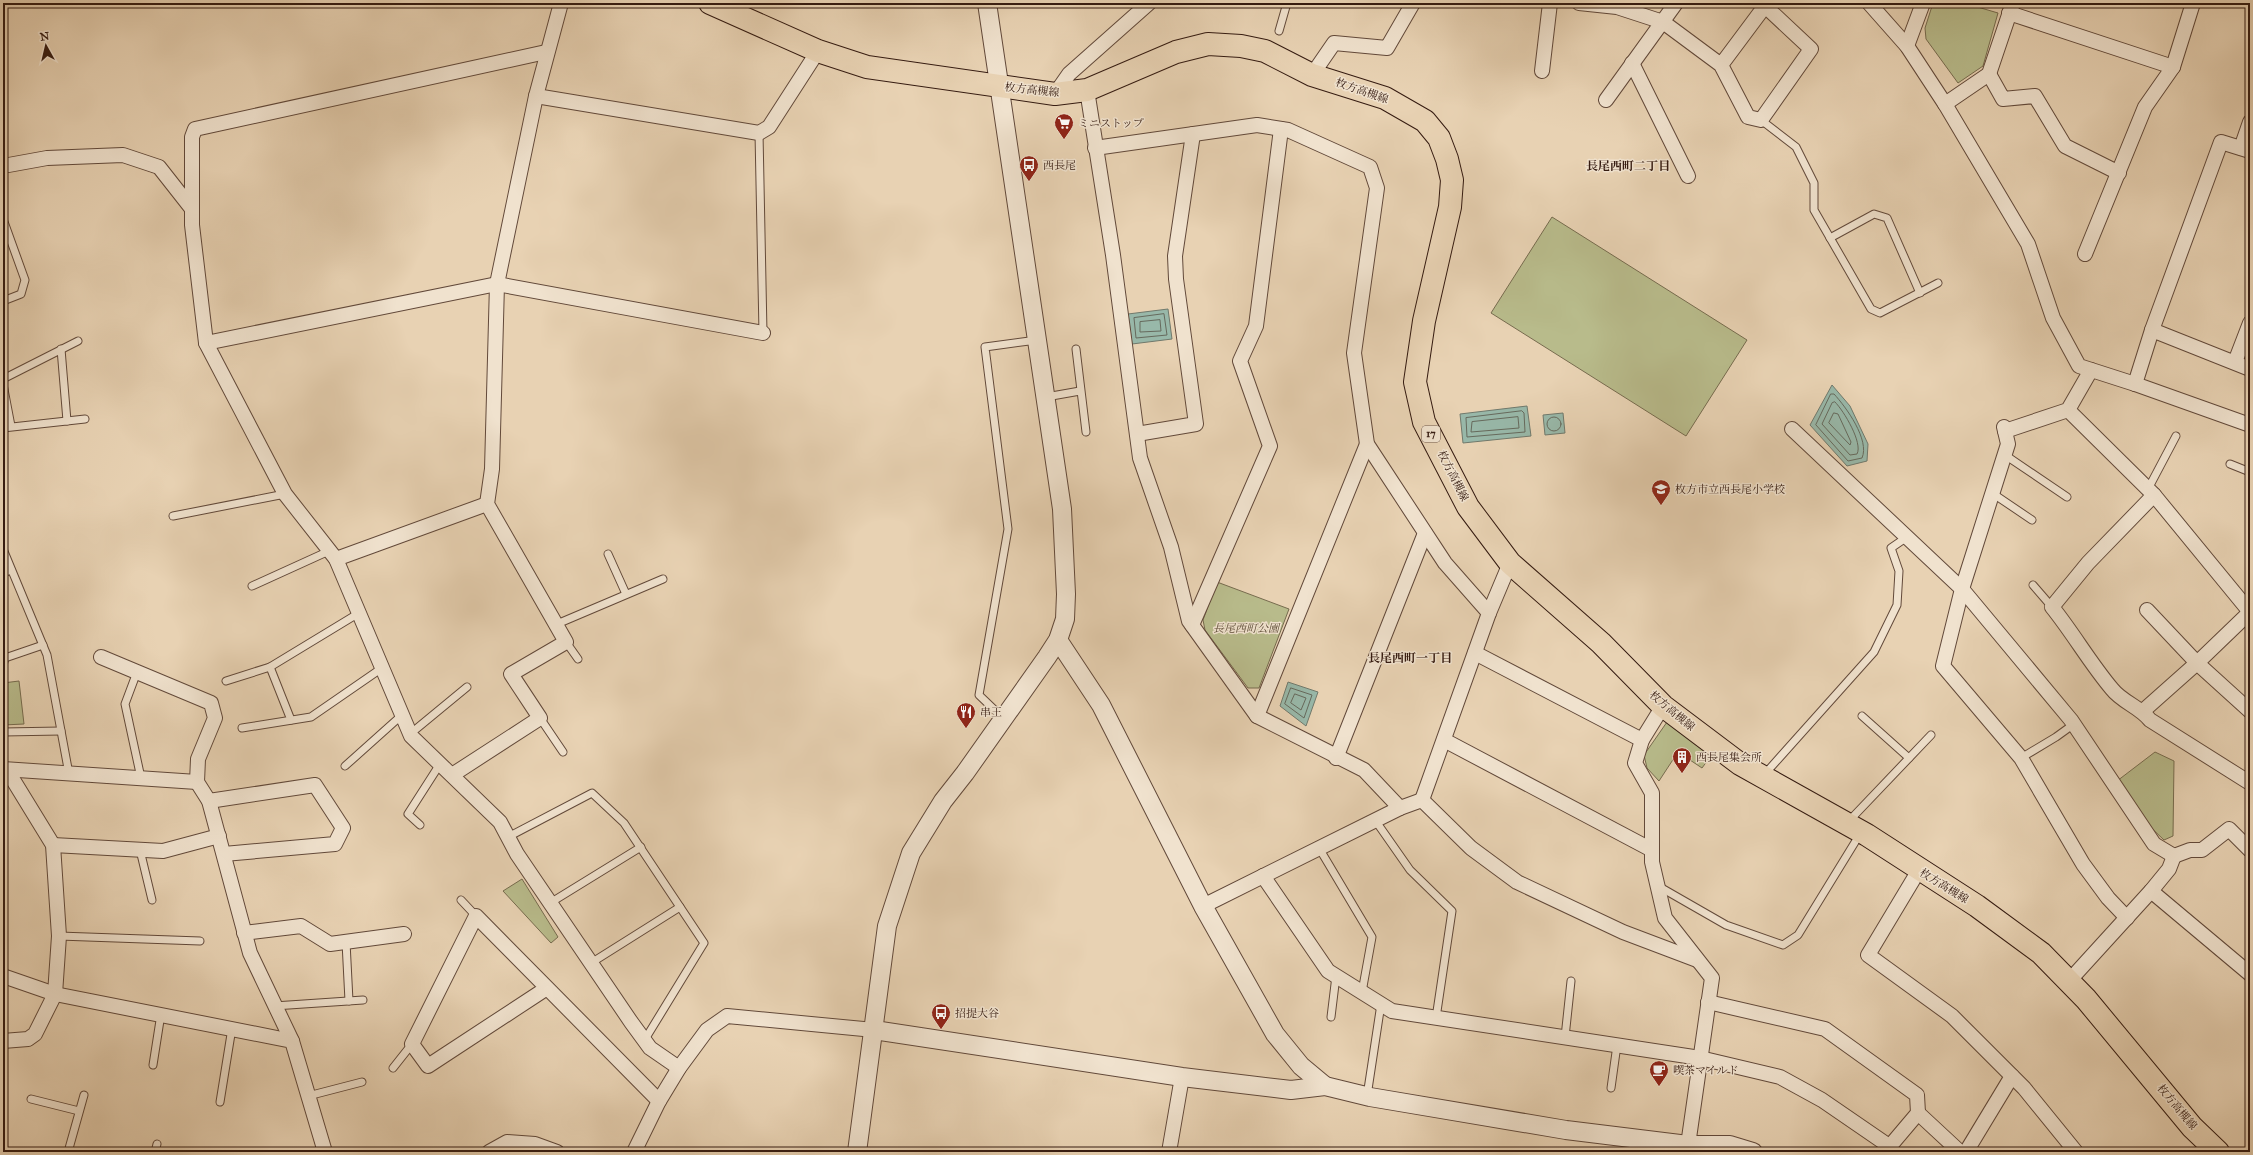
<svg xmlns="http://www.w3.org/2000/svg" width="2253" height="1155" font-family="'IM FELL Great Primer','Noto Serif JP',serif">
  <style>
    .green { fill: #b8bb8b; stroke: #766b4e }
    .water { fill: #98b8a9; stroke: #70796c }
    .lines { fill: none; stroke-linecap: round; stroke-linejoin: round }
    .shore { stroke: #666a5d; stroke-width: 1 }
    .service-casing { stroke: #62493a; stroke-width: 9 }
    .minor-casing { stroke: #62493a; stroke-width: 16 }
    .tertiary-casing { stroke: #62493a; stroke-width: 20 }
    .primary-casing { stroke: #351b11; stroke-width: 24 }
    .service { stroke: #f0e2ce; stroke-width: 7 }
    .minor { stroke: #f0e2ce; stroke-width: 14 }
    .tertiary { stroke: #f0e2ce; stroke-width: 18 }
    .primary { stroke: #e8d2b3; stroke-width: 22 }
    .labels { text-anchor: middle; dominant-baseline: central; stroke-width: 3; stroke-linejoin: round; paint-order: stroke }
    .shield { fill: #f0e2ce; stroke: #6d574a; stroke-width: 1 }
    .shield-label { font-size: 10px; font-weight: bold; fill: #351b11 }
    .street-label { font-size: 11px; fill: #351b11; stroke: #f0e2ce }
    .poi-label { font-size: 11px; fill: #351b11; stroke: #f0e2ce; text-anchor: start }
    .park-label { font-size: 11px; font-style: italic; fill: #5c4b36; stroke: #f0e2ce }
    .neighbourhood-label { font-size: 12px; font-weight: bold; fill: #351b11; stroke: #f0e2ce }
  </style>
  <rect width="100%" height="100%" fill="#e8d2b3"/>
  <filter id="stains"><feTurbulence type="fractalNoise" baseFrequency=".005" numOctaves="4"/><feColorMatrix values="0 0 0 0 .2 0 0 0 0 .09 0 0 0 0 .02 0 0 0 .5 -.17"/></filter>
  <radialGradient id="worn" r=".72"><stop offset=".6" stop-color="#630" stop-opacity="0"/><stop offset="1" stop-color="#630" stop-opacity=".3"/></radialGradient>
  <g class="green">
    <path d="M1933,3H1964L1998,13L1983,66L1958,83L1926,39L1925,28Z"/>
    <path d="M1552,217L1747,340L1686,436L1491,313Z"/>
    <path d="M1217,582L1289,609L1259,688H1248L1205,630L1203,620Z"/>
    <path d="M19,681L24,724L3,725V683Z"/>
    <path d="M1667,722L1713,753L1702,768L1678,752L1659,781L1647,768L1644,755Z"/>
    <path d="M2155,752L2174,761L2173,836L2164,840L2143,820L2117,781Z"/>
    <path d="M522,879L558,937L551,943L503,891Z"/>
  </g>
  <g class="water">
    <path d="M1168,309L1172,339L1132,344L1128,314Z"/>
    <path d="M1832,385L1850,406L1868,444L1867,461L1847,466L1810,425Z"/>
    <path d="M1527,406L1531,436L1463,443L1460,414Z"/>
    <path d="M1563,413L1565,433L1545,435L1543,415Z"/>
    <path d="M1288,682L1318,692L1306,726L1280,706Z"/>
  </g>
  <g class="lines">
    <g class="shore">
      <path d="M1164,314L1167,335L1136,338L1134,318Z"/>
      <path d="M1160,320L1161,331L1140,332V322Z"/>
      <path d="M1831,394H1834C1846,407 1870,440 1862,458L1848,461L1816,425Z"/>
      <path d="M1835,402C1844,411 1863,443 1857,454L1850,455L1822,424L1832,403Z"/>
      <path d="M1522,411L1524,413L1525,432L1467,437L1466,418Z"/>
      <path d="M1834,413L1838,414L1851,442L1850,445L1829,423Z"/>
      <path d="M1518,417L1519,428L1471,432L1472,422Z"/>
      <circle cx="1554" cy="424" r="7"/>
      <path d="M1291,688L1312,695L1304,718L1285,704Z"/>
      <path d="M1295,694L1306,698L1301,710L1291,703Z"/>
    </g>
    <g class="service-casing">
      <g id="service">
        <path d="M1279,31L1287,3"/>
        <path d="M1761,120L1796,147L1814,183V210L1871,309L1880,313L1938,283"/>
        <path d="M759,133L763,333"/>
        <path d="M3,219L25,280L21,294L3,301"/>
        <path d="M1830,238L1874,214L1887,218L1920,293"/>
        <path d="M61,349L67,421"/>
        <path d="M1076,349L1086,432"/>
        <path d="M3,379L78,341"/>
        <path d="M3,384L11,426"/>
        <path d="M1046,397L1080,391"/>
        <path d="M3,428L85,419"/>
        <path d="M2005,455L2067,497"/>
        <path d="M2230,464L2250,472"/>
        <path d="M2148,489L2176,436"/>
        <path d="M1992,493L2032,520"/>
        <path d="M173,516L285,494"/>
        <path d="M3,549L47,655L69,774"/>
        <path d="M608,554L626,594"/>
        <path d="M3,573L11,570"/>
        <path d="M2033,585L2052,607"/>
        <path d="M252,586L329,551"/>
        <path d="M557,624L663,579"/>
        <path d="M566,642L578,659"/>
        <path d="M3,665L5,658L43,645"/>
        <path d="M270,667L291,720"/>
        <path d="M137,672L125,704L141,778"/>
        <path d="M226,681L270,667L359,613"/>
        <path d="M1862,716L1909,758"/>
        <path d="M540,718L563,752"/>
        <path d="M1003,718L979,695L1008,529L985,347L1037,340"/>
        <path d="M242,728L311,717L382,668"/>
        <path d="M3,732L61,731"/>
        <path d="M410,734L467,687"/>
        <path d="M2021,758L2056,737L2074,724"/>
        <path d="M345,766L402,715"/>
        <path d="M1764,775L1874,652L1897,605L1899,571L1891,548L1907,537"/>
        <path d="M1375,820L1410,870L1452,911L1436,1018"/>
        <path d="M1848,822L1931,735"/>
        <path d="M420,825L408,814L440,764"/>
        <path d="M508,837L592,793L624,823L704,943L644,1041"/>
        <path d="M1319,848L1372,937L1362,992"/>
        <path d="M140,850L152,900"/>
        <path d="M1658,886L1726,925L1783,945L1798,935L1860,834"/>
        <path d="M461,900L476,916"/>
        <path d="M550,903L641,847"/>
        <path d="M59,936L200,941"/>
        <path d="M346,942L349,1001"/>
        <path d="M591,963L680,907"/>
        <path d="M274,1006L363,1000"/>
        <path d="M1331,1017L1336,976"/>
        <path d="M1565,1037L1571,981"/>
        <path d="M153,1065L161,1014"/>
        <path d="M393,1068L412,1044"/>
        <path d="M1611,1088L1617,1045"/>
        <path d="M308,1096L362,1082"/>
        <path d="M1367,1096L1381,1004"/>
        <path d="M31,1099L79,1111"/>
        <path d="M220,1102L232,1028"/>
        <path d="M68,1152L84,1095"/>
        <path d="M155,1152L157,1144"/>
      </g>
    </g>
    <g class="minor-casing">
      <g id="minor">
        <path d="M1579,3L1617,7L1663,22L1721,65L1748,117L1761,120L1811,49L1765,6L1721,65"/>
        <path d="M1869,3L1907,46L1945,104L2028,244L2053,318L2079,366L2135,384L2250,425"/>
        <path d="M2009,13L2173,67"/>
        <path d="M1907,46L1923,3"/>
        <path d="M546,52L195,129L192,137V225L206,343L285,494L336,559L411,736L500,822L517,854L631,1022L650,1048L679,1068"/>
        <path d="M1632,63L1688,176"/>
        <path d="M1542,71L1550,3"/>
        <path d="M1989,74L2003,99L2035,96L2065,146L2119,173"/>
        <path d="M1312,75L1334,43L1387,48L1413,3"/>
        <path d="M1087,90L1113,255L1140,458L1171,547L1189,621L1257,716L1364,770L1400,808"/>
        <path d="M1055,94L1069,74L1149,3"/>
        <path d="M536,96L759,133L769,127L818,51"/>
        <path d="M1606,100L1676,3"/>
        <path d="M1945,104L1989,74L2013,3"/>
        <path d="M1095,148L1257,125L1288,130L1370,167L1377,188L1354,353L1367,444L1445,563L1489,613"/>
        <path d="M2241,148L2250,122"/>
        <path d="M3,166L47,158L123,155L159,167L192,209"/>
        <path d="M2085,254L2145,107L2173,67L2193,3"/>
        <path d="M2152,330L2250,369"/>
        <path d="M206,343L497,284L763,333"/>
        <path d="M2235,362L2250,323"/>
        <path d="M2135,384L2152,330L2221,142L2250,151"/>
        <path d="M2068,410L2154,495L2250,612"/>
        <path d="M2004,427L2008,444L1962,589L1943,666L2021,758L2083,864L2108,898L2127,918"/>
        <path d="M1792,429L1962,589L2071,720L2154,844L2174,856L2190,850H2202L2229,829L2250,850"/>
        <path d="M2005,431L2068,410L2091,370"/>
        <path d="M1137,434L1196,424L1176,279L1175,256L1193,134"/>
        <path d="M2154,495L2088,563L2052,607C2073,633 2090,663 2112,689C2122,702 2140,707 2150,720L2250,783"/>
        <path d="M336,559L487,504"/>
        <path d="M2147,610L2197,663L2250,711"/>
        <path d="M1192,625L1270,446L1240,361L1256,326L1281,129"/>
        <path d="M1475,653L1642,740"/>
        <path d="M101,657L211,703L215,718L198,759L197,782L209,801L250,953L292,1041"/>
        <path d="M1663,706L1642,740L1635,763L1652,793V862L1665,918L1712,978L1688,1145"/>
        <path d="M2143,711L2197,663L2250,612"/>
        <path d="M1257,716L1367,444"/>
        <path d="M1444,740L1652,850"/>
        <path d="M1336,758L1425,533"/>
        <path d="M3,769L197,782"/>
        <path d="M452,775L540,718L511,674L566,642L487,504L492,469L497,284L536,96L561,3"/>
        <path d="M1422,800L1489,613L1510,563"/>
        <path d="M209,801L315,785L343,828L335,844L224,854"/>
        <path d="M53,845L163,851L219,836"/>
        <path d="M1919,870L1868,955L1952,1016L2024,1088L2076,1152"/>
        <path d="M1263,876L1328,971L1392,1011L1700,1058L1780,1077L1822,1100L1889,1146"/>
        <path d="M2151,891L2250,974"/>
        <path d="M1203,906L1400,808L1422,800L1471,848L1517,882L1623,932L1697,960"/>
        <path d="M244,933L301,926L330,944L404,934"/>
        <path d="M3,976L55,994L292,1041L325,1152"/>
        <path d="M2069,981L2151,891L2169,869L2174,856"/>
        <path d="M547,988L428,1066L412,1044L476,916L659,1101"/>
        <path d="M1708,1002L1825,1029L1917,1095L1918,1113L1885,1152"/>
        <path d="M3,1041L28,1039L35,1034L55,994L59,936L53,845L7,770"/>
        <path d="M1918,1113L1960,1152"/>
        <path d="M489,1152L507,1142L535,1144L557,1152"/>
        <path d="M634,1152L659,1101L679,1068L707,1030L727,1016L874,1030"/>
        <path d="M1169,1152L1182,1077"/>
        <path d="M1966,1152L2012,1076"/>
      </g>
    </g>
    <g class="tertiary-casing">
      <g id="tertiary">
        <path d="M1058,640L1101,705L1203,906L1275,1034L1301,1066L1325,1086"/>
        <path d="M874,1030L1182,1077L1291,1090L1325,1086L1370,1097L1566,1130L1688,1145H1730L1753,1152"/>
        <path d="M857,1152L887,926L911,853L943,801L965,773L1047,657L1058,640L1065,619L1066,594L1062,509L987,3"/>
      </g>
    </g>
    <g class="primary-casing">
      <path id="primary" d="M710,3L818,51L867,67L1055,94L1087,90L1176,52L1208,44L1241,46L1265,51L1312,75L1385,98L1425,121L1439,138L1447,159L1452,180L1450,207L1424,321L1415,382L1424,422L1468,507L1510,563L1601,643L1663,706L1740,764L1867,835L1977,906L2041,953L2086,999L2192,1127L2218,1152"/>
    </g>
    <use href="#service" class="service"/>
    <use href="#minor" class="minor"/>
    <use href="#tertiary" class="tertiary"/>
    <use href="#primary" class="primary"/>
  </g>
  <defs>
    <g id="supermarket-pin" transform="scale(1)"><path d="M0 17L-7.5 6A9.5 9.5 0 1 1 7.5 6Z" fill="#8f2418" stroke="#f0e2ce"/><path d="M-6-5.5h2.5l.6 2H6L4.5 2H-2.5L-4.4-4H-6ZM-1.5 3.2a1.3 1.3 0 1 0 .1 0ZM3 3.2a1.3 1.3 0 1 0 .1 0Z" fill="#fff"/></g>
    <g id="bus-pin" transform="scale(1)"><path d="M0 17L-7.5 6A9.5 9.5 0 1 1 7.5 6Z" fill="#8f2418" stroke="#f0e2ce"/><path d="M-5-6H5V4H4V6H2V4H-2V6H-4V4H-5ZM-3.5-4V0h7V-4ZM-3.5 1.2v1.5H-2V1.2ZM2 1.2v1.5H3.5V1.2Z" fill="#fff"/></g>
    <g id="school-pin" transform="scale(1)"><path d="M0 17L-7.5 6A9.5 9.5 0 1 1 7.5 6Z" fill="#8f2418" stroke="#f0e2ce"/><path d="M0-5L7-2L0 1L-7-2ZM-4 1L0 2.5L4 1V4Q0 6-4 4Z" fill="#fff"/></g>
    <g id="restaurant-pin" transform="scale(1)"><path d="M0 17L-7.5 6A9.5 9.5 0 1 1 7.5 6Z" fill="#8f2418" stroke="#f0e2ce"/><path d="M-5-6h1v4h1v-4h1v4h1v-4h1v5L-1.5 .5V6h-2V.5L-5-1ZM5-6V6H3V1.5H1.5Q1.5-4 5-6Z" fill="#fff"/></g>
    <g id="building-pin" transform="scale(1)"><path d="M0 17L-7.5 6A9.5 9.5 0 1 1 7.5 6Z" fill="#8f2418" stroke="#f0e2ce"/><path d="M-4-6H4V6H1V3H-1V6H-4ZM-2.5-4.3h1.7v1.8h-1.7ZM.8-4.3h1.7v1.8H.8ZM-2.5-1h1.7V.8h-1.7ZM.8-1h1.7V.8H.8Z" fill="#fff"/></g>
    <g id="cafe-pin" transform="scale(1)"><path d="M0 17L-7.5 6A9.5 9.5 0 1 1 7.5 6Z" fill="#8f2418" stroke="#f0e2ce"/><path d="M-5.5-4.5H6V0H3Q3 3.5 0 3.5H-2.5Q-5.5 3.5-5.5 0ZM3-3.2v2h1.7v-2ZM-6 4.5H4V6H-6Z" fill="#fff"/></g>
  </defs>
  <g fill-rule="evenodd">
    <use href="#supermarket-pin" x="1064" y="123"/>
    <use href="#bus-pin" x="1029" y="165"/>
    <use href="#school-pin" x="1661" y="489"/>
    <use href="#restaurant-pin" x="966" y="712"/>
    <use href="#building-pin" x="1682" y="757"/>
    <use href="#bus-pin" x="941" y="1013"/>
    <use href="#cafe-pin" x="1659" y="1070"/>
  </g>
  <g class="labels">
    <rect class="shield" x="1422" y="426" width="18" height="16" rx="3"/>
    <g class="shield-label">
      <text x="1431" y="434">17</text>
    </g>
    <g class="street-label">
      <text transform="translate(1032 90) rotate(6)">枚方高槻線</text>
      <text transform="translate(1362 91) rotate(19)">枚方高槻線</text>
      <text transform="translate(1453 476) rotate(63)">枚方高槻線</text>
      <text transform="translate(1672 711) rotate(40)">枚方高槻線</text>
      <text transform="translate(1944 886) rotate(32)">枚方高槻線</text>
      <text transform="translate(2177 1107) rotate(50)">枚方高槻線</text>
    </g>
    <g class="poi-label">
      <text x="1078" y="123">ミニストップ</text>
      <text x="1043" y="165">西長尾</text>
      <text x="1675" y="489">枚方市立西長尾小学校</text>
      <text x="980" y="712">串王</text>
      <text x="1696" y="757">西長尾集会所</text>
      <text x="955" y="1013">招提大谷</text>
      <text x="1673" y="1070">喫茶マイルド</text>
    </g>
    <g class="park-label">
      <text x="1246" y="628">長尾西町公園</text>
    </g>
    <g class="neighbourhood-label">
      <text x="1628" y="166">長尾西町二丁目</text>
      <text x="1410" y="658">長尾西町一丁目</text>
    </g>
  </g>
  <rect width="2253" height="1155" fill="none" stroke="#e8d2b3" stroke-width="16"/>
  <rect x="4" y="4" width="2245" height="1147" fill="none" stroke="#351b11" stroke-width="2"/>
  <rect x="8" y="8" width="2237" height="1139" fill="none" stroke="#351b11"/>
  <g transform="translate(46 46) rotate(352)" stroke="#f0e2ce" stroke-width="3" paint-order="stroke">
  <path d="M0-3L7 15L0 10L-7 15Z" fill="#351b11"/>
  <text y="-6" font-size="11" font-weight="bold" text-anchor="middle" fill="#351b11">N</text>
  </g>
  <rect width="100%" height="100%" filter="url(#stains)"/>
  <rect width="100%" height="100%" fill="url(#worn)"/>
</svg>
